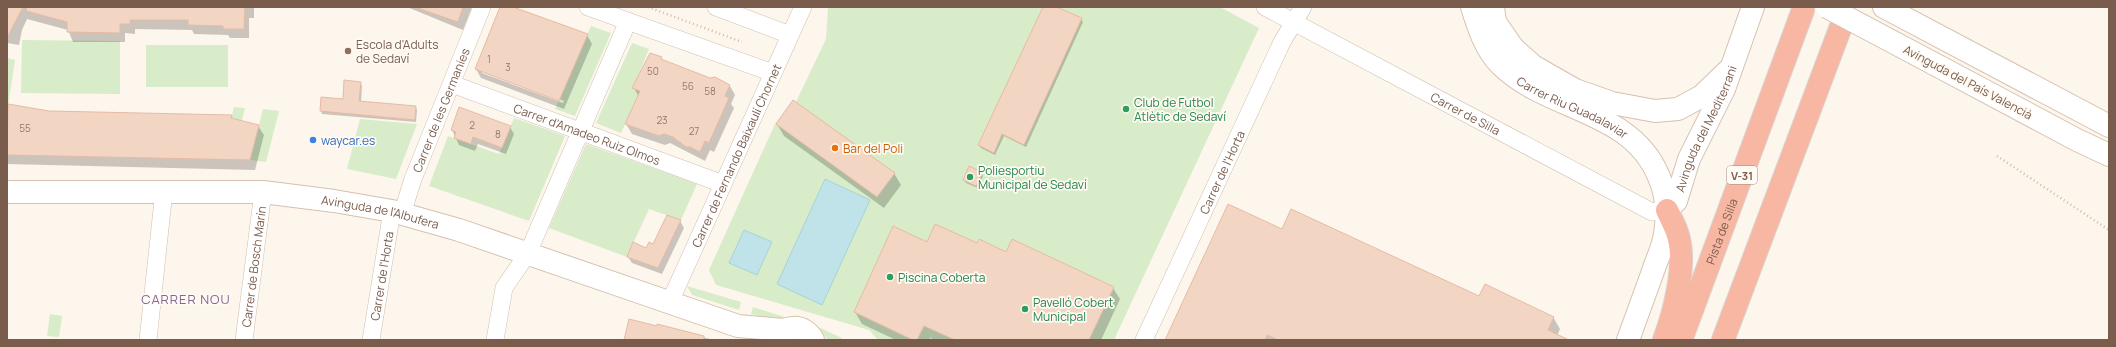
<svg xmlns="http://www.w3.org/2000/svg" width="2116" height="347" font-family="Manrope,sans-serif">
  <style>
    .green { fill: #d8ecc9 }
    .water { fill: #bfe3e8; stroke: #a5d3da }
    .shadow { fill: #0003; fill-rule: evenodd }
    .building { fill: #f3d5c3; stroke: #e6bba3 }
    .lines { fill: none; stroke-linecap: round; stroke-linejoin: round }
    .street-casing { stroke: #d1beb0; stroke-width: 18 }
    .secondary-casing { stroke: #d6c0b0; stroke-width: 24 }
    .highway-casing { stroke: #dad1cd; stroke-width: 24 }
    .path { stroke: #d9b8a5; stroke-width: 2.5; stroke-dasharray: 1 3; stroke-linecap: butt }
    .street { stroke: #fff; stroke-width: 17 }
    .secondary { stroke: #fff; stroke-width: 22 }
    .highway { stroke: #f7b7a3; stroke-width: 22 }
    .secondary-bridge-casing { stroke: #d6c0b0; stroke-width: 24; stroke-linecap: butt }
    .secondary-bridge { stroke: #fff; stroke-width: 22 }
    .education-dot { fill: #8d6e63; stroke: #fffaf3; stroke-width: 1.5 }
    .leisure-dot { fill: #2e9e5b; stroke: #fffaf3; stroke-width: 1.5 }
    .shop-dot { fill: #3f7fe0; stroke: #fffaf3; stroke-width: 1.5 }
    .food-dot { fill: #e8710a; stroke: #fffaf3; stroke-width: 1.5 }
    .labels { text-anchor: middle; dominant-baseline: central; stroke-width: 3.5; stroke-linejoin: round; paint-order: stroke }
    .number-label { font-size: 10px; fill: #987a6a }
    .shield { fill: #fffaf3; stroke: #a28b7f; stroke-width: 1 }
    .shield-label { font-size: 11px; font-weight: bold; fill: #7a5c4d }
    .education-label { font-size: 12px; fill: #785e54; stroke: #fffaf3; text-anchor: start }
    .street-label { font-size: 12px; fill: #7a5c4d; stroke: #fffaf3 }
    .leisure-label { font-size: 12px; fill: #27864d; stroke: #fffaf3; text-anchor: start }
    .shop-label { font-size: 12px; fill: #366cbe; stroke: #fffaf3; text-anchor: start }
    .food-label { font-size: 12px; fill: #c56008; stroke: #fffaf3; text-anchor: start }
    .neighbourhood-label { font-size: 13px; letter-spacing: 1px; fill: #846695; stroke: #fffaf3 }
  </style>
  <rect width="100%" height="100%" fill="#fdf6ec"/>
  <g class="green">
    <path d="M828,7H1220L1259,28L1114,340H878L869,330L716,285L709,270L775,124L793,100L796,102L826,39Z"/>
    <path d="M591,26L611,33L575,116L555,109Z"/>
    <path d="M22,40L120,41V94L21,93Z"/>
    <path d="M632,43L649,49L633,88L640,91L621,133L596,123Z"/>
    <rect x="146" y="45" width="82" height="42"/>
    <path d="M7,58L15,60L7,113Z"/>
    <path d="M234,107L245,108L232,160H221Z"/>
    <path d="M263,109L279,111L266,162L250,160Z"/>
    <path d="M514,118L565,136L529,221L429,186L448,136L499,154Z"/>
    <path d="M360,119L417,124L396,179L347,169Z"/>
    <path d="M586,144L697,184L681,220L649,209L627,257L549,228Z"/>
    <path d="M687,286L741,302L739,310L692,295Z"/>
    <path d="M753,307L794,320L768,319L751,314Z"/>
    <path d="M50,314L62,316L59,337L47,336Z"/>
    <path d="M814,325L842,338L841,340H828Z"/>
  </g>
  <g class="water">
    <path d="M825,179L870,200L822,305L777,284Z"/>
    <path d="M744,230L772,242L757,275L729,263Z"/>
  </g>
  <g class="shadow">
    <path d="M7,7H254V18H249V38H230L228,35L194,34L192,30L135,29V34L125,33V42H73L68,30L27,19L22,30L19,45L7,43Z"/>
    <path d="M407,7H472L463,30Z"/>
    <path d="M501,7H510L587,35L592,44L564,109L481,78L476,69ZM482,71L564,101L563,103L482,73Z"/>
    <path d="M1044,7H1055L1081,19L1083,22L1026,147L1004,136L995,155L981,148L979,145Z"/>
    <path d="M650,54L661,58L663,61L730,86L735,95L731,104L734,108L714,152L710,150L705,161L670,143L665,145L632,134L626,124L639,97L634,88Z"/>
    <path d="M360,83L362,86L361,102L415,107L417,110L416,122L322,114L321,111L344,100Z"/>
    <path d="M9,105L49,112L231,116L233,119L258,126L264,135L255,170L7,164V119Z"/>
    <path d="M777,124L894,173L901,185L884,208L784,136Z"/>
    <path d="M510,127L514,134L506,154L478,144L475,151L459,145L452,130Z"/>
    <path d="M981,173L983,176L978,188L966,183L964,180Z"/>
    <path d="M680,221L684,228L662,274L632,263L628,257L654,245Z"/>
    <path d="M1282,231L1480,297L1553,317L1560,329L1557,336L1567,340H1166Z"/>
    <path d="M928,243L978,245L1006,253L1113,288L1120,299L1101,340H932L931,337L929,340H896L862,324L855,312Z"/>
    <path d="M658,325L710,339L711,340H625L657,327Z"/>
  </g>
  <g class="building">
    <path d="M7,7H23L7,38Z"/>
    <path d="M27,7H245L244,29H223V26L188,25V20H130V24H120V33L67,32V22L26,11Z"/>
    <path d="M421,7H463L458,22L420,9Z"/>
    <path d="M500,7H513L588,34L559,101L475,69Z"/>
    <path d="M1043,7H1057L1082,18L1024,145L1002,134L994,153L978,145Z"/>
    <path d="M650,53L662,57L661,59L710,78L715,77L730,85L725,96L729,98L709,143L705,141L700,152L690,147H686L673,137L664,134L659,136L625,124L640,91L632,88Z"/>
    <path d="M344,80L361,82L359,101L416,106L415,120L320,111L321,97L343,99Z"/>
    <path d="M793,100L895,173L877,197L776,124Z"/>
    <path d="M8,104L49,111L232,115L231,118L259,125L250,160L7,155Z"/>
    <path d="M459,107L511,126L502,148L473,137L471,144L454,138L456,132L451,130Z"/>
    <path d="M969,166L982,172L976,186L963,180Z"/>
    <path d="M1228,204L1282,229L1291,209L1479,296L1485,284L1554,317L1548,330L1569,340H1278L1267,335L1265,340H1165Z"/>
    <path d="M667,215L681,220L658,268L627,257L633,242L646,248L649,242L653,244Z"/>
    <path d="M935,224L977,243L979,239L1006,252L1012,239L1114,287L1089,340H955L924,326L917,340H913L854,312L893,226L927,242Z"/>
    <path d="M629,319L657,326V324L704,336V340H624Z"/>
  </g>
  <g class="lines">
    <g class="street-casing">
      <g id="street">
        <path d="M588,7L773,73"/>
        <path d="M716,7L790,35"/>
        <path id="s1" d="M1265,7L1652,212L1667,210"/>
        <path id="s2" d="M452,84L723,184"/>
        <path id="s3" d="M402,214L413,179L482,7"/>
        <path id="s4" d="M669,304L803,7"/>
        <path d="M148,340L164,191"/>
        <path id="s5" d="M244,340L263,192"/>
        <path id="s6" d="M371,340L392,211"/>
        <path d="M495,340L504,288L528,253L628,21"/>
        <path id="s7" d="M1144,340L1282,42L1303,7"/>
      </g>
    </g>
    <g class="secondary-casing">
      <g id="secondary">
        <path id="s8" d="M1472,7C1478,26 1485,49 1500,64C1548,112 1631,108 1659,177C1667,195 1668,215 1665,234C1663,248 1656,261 1652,274C1644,296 1636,318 1628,340"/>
        <path d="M1493,7L1495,22L1513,48L1533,66L1575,90L1612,103L1655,111L1678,109L1702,96L1729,70"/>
        <path d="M1884,7L2109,126"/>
        <path d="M1940,67L2077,140L2109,155"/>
        <path id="s9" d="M7,192H263L334,201L392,211L459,230L738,326L784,330"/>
        <path id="s10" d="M1667,210L1676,201L1689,159L1724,89L1753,7"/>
        <path d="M774,339C784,325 804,323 813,340"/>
      </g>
    </g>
    <g class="highway-casing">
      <g id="highway">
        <path d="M1664,340C1674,313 1686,267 1679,239C1677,229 1671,219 1667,210"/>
        <path id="s11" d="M1681,340L1803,10"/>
        <path d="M1723,340L1840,29"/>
      </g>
    </g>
    <g class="path">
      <path d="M648,7L742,42"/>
      <path d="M1997,156L2109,230"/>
      <path d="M2108,340L2109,338"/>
    </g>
    <use href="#street" class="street"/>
    <use href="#secondary" class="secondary"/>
    <use href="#highway" class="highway"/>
    <g class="secondary-bridge-casing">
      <path id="secondary-bridge" d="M1827,7L1940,67"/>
    </g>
    <use href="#secondary-bridge" class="secondary-bridge"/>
  </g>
  <circle class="education-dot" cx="348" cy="51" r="4"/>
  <g class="leisure-dot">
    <circle cx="1126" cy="109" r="4"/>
    <circle cx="970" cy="177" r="4"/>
    <circle cx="890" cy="277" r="4"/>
    <circle cx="1025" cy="309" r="4"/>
  </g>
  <circle class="shop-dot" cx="313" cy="140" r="4"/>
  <circle class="food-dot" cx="835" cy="148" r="4"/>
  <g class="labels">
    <g class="number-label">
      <text x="489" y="59">1</text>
      <text x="508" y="67">3</text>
      <text x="653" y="71">50</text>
      <text x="688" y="86">56</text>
      <text x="710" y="91">58</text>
      <text x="662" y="120">23</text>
      <text x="472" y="125">2</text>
      <text x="25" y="128">55</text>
      <text x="694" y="131">27</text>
      <text x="498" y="134">8</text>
    </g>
    <rect class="shield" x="1727" y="166" width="30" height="18" rx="3"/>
    <g class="shield-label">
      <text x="1742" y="175">V-31</text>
    </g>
    <g class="education-label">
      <text x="356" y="44">Escola d'Adults<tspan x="356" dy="14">de Sedaví</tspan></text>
    </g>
    <g class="street-label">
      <text transform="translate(1968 82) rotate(28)">Avinguda del País Valencià</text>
      <text stroke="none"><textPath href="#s8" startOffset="149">Carrer Riu Guadalaviar</textPath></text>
      <text stroke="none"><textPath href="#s3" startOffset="111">Carrer de les Germanies</textPath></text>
      <text stroke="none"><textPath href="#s1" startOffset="227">Carrer de Silla</textPath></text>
      <text stroke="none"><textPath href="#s10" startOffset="91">Avinguda del Mediterrani</textPath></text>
      <text stroke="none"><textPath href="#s2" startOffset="144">Carrer d'Amadeo Ruiz Olmos</textPath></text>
      <text stroke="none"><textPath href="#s4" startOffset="163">Carrer de Fernando Baixaulí Chornet</textPath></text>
      <text stroke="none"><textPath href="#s7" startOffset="185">Carrer de l'Horta</textPath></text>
      <text stroke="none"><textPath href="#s9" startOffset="375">Avinguda de l'Albufera</textPath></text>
      <text stroke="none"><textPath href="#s11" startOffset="116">Pista de Silla</textPath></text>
      <text stroke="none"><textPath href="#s5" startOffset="74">Carrer de Bosch Marín</textPath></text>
      <text stroke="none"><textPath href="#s6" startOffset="65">Carrer de l'Horta</textPath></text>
    </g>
    <g class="leisure-label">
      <text x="1134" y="102">Club de Futbol<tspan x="1134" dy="14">Atlètic de Sedaví</tspan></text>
      <text x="978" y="170">Poliesportiu<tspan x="978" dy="14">Municipal de Sedaví</tspan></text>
      <text x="898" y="277">Piscina Coberta</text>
      <text x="1033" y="302">Pavelló Cobert<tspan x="1033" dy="14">Municipal</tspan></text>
    </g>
    <g class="shop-label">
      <text x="321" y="140">waycar.es</text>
    </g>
    <g class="food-label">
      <text x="843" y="148">Bar del Poli</text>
    </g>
    <g class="neighbourhood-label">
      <text x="186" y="299">CARRER NOU</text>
    </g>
  </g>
  <rect width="2116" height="347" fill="none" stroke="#7a5c4d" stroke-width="16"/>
</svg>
